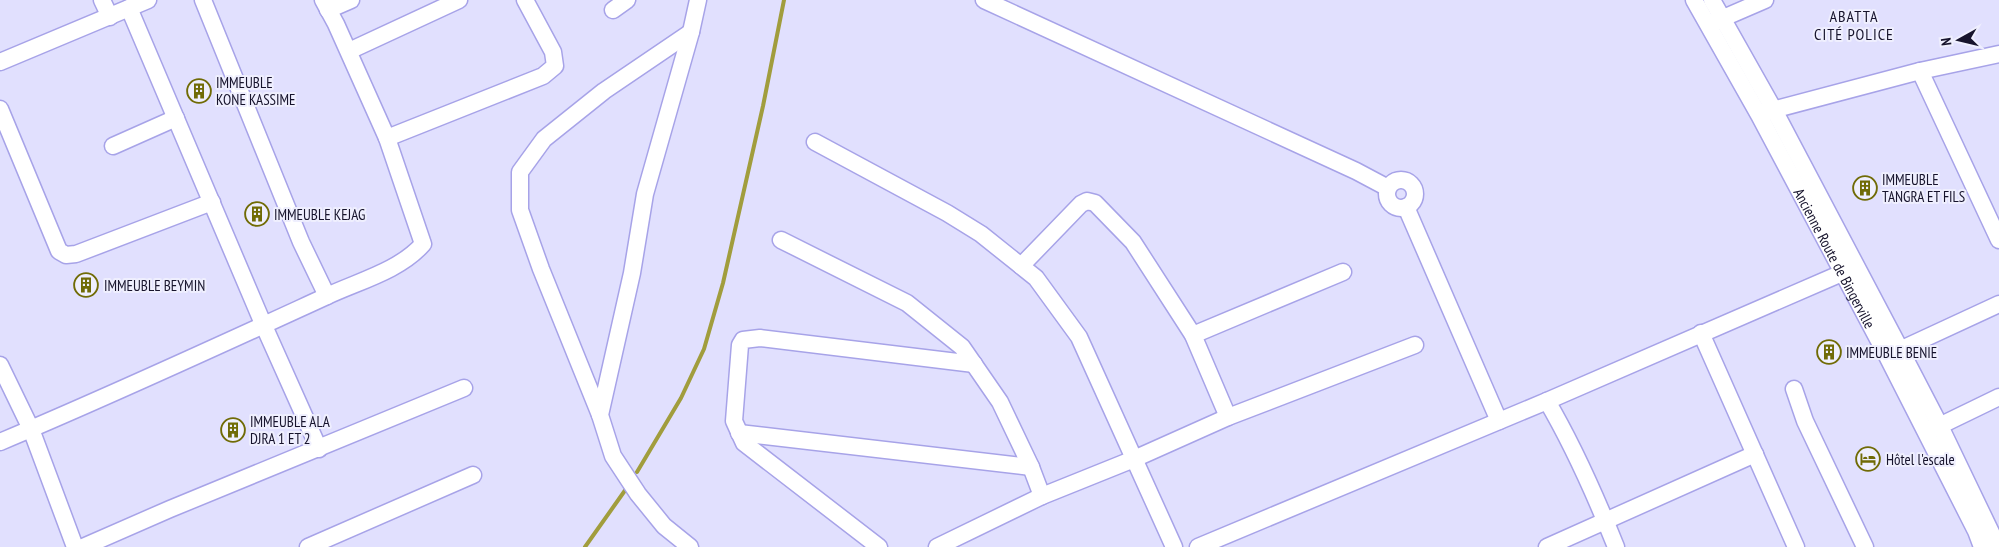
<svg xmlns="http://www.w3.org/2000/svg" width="1999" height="547" font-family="'PT Sans Narrow',sans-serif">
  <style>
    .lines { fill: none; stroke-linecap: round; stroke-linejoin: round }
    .stream { stroke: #a19d3d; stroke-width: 4 }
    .minor-casing { stroke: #a7a3e8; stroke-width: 19 }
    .minor { stroke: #fff; stroke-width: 16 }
    .labels { text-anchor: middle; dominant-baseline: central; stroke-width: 4; stroke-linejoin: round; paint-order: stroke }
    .poi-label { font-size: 15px; fill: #17142d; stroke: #efeffe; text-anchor: start }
    .street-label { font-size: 15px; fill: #17142d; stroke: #efeffe }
    .neighbourhood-label { font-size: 16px; letter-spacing: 1px; fill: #17142d; stroke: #efeffe }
  </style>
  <rect width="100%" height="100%" fill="#e1e0fe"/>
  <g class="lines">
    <g class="stream">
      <path d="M637,472L681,398L704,349L723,283L763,106L784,0"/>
      <path d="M585,547L626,489"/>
    </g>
    <g class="minor-casing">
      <g id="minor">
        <path d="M102,0L110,17"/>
        <path d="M203,0L301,242L327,296"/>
        <path d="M984,0L1356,171L1388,188"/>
        <path id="s1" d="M1694,0L1759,115L1887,356L1976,531L1982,547"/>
        <path d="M1712,0L1774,110L1900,349L1940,426L1998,547"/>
        <path d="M129,8L264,326L319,449"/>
        <path d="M328,10L351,0"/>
        <path d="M613,10L627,0"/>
        <path d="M1714,22L1765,0"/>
        <path d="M349,51L459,0"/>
        <path d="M0,62L148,0"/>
        <path d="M1920,71L1999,240"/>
        <path d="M0,109L59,251L66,255L76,254L212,202"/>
        <path d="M1765,112L1920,71L1999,54"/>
        <path d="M387,138L543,76L555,66L553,52L525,0"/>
        <path d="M815,142L947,213L981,234L1036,278L1079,337L1174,547"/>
        <path d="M113,146L176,118"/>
        <circle cx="1401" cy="194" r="14"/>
        <path d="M1406,207L1499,421"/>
        <path d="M781,240L907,303L962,347L1000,402L1031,467L1042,496"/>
        <path d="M1021,266L1081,204L1087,201L1095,203L1133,242L1193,335L1228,417"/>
        <path d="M1701,333L1796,547"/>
        <path d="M1193,335L1343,272"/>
        <path d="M1891,354L1999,304"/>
        <path d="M0,365L31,429L75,547"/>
        <path d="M1794,389L1805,421L1865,547"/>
        <path d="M1547,401C1574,447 1596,497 1616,547"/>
        <path d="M600,415L541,269L520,210V172L544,139L604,91L691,32"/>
        <path d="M1931,430L1999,397"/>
        <path d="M739,433L1031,467"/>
        <path d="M0,442C110,396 218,346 327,296C359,281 399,271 423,244L387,138L336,24L323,0"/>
        <path d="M83,547L170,509L464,388"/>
        <path d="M308,547L473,475"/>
        <path d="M690,547L664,526L638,494L613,456L600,415L632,273L645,194L691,32L698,0"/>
        <path d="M879,547L744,443L734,421L740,345L743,340L760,338L974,364"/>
        <path d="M937,547L1042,496L1134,459L1228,417L1415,345"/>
        <path d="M1198,547L1547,401L1842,273"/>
        <path d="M1547,547L1755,454"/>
      </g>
    </g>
    <use href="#minor" class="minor"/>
  </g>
  <defs>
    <g id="building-ring" transform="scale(1.25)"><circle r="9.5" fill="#efeffe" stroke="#706b06" stroke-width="1.5"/><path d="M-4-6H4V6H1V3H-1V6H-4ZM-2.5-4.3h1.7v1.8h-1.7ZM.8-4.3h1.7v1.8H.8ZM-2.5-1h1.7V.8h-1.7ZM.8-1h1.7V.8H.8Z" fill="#706b06"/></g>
    <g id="hotel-ring" transform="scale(1.25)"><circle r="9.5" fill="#efeffe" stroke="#706b06" stroke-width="1.5"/><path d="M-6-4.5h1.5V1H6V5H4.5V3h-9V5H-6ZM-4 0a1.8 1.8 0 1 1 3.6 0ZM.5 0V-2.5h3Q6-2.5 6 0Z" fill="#706b06"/></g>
  </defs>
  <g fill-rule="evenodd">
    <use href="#building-ring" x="199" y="91"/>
    <use href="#building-ring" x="1865" y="188"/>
    <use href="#building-ring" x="257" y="214"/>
    <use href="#building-ring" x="86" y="285"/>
    <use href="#building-ring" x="1829" y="352"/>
    <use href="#building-ring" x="233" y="430"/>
    <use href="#hotel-ring" x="1868" y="459"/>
  </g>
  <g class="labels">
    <g class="poi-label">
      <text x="216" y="82">IMMEUBLE<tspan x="216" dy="17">KONE KASSIME</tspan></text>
      <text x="1882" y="179">IMMEUBLE<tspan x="1882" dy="17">TANGRA ET FILS</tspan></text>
      <text x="274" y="214">IMMEUBLE KEJAG</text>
      <text x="104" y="285">IMMEUBLE BEYMIN</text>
      <text x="1846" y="352">IMMEUBLE BENIE</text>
      <text x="250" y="421">IMMEUBLE ALA<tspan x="250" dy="17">DJRA 1 ET 2</tspan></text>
      <text x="1886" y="459">Hôtel l'escale</text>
    </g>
    <g class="street-label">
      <text stroke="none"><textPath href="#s1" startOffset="294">Ancienne Route de Bingerville</textPath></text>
    </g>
    <g class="neighbourhood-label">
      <text x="1854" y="16">ABATTA<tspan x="1854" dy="18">CITÉ POLICE</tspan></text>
    </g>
  </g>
  <g transform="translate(1959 40) rotate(262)" stroke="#efeffe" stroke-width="4" paint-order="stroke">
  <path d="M0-4L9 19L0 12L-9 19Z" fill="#17142d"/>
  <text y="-8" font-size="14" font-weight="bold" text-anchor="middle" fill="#17142d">N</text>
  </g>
</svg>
